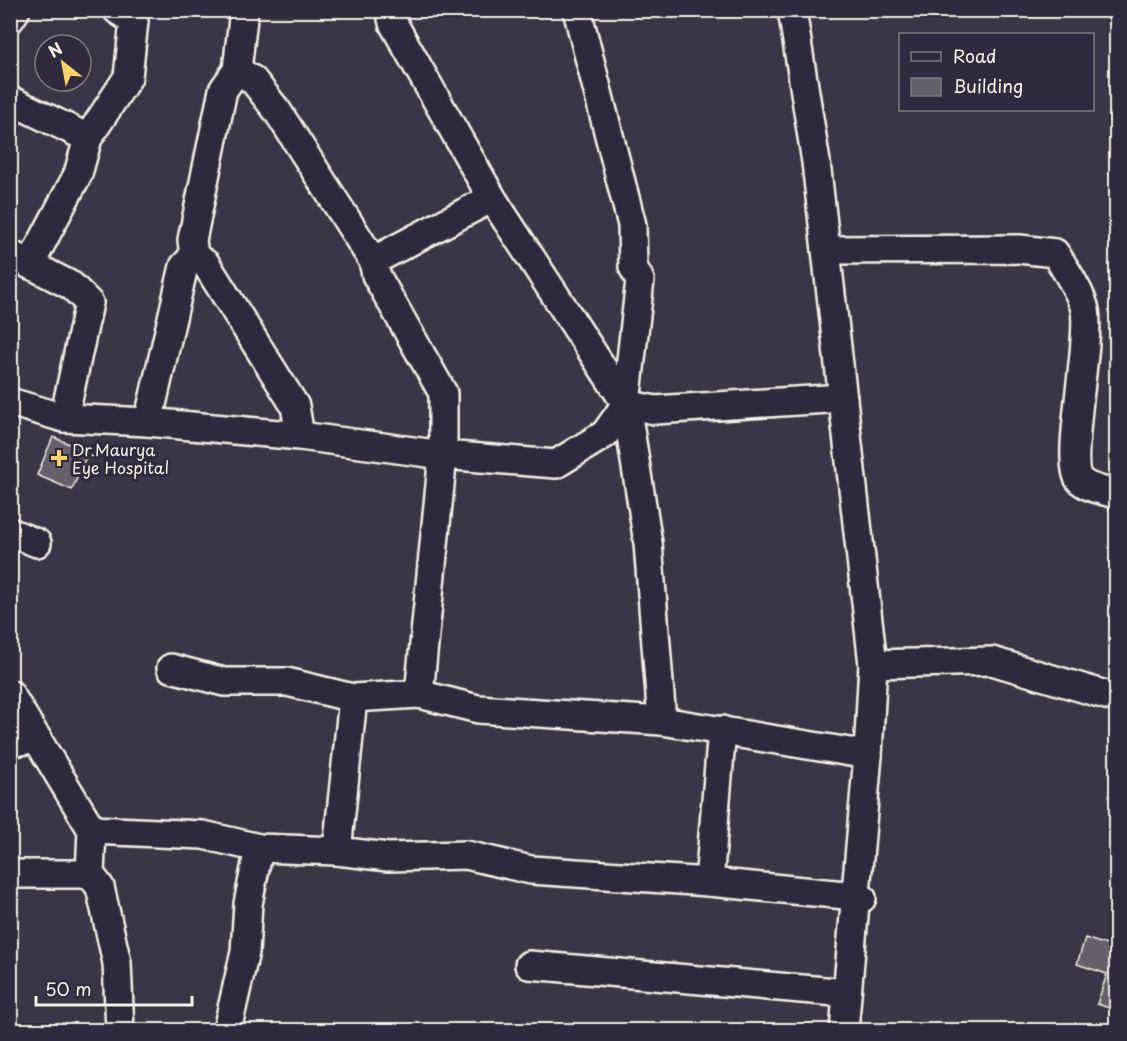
<svg xmlns="http://www.w3.org/2000/svg" width="1127" height="1041" font-family="'Playpen Sans',sans-serif">
  <style>
    .building { fill: #65616c; stroke: #f4f1e8; stroke-width: 1.5 }
    .lines { fill: none; stroke-linecap: round; stroke-linejoin: round }
    .minor-casing { stroke: #f4f1e8; stroke-width: 32 }
    .minor { stroke: #2f2a3d; stroke-width: 27 }
    .poi-dot { fill: #ffd166; stroke: #2f2a3d; stroke-width: 2 }
    .labels { text-anchor: middle; dominant-baseline: central; stroke-width: 6; stroke-linejoin: round; paint-order: stroke }
    .poi-label { font-size: 16px; fill: #f4f1e8; stroke: #2f2a3d; text-anchor: start }
  </style>
  <rect width="100%" height="100%" fill="#3b3647"/>
  <filter id="ink" filterUnits="userSpaceOnUse"><feTurbulence type="fractalNoise" baseFrequency=".0167" numOctaves="2"/><feDisplacementMap in="SourceGraphic" scale="12" xChannelSelector="R" yChannelSelector="G"/><feConvolveMatrix kernelMatrix="1 2 1 2 8 2 1 2 1" color-interpolation-filters="sRGB"/></filter>
  <g filter="url(#ink)">
    <g class="building">
      <path d="M53,437L88,452L72,490L37,475Z"/>
      <path d="M1085,938L1116,948V1010L1097,1004L1107,974L1077,964Z"/>
    </g>
    <g class="lines">
      <g class="minor-casing">
        <g id="minor">
          <path d="M244,10L237,70L223,90L192,240L194,256L206,264L295,406L300,436"/>
          <path d="M390,10L393,23L492,198L626,404L648,543L662,721"/>
          <path d="M792,10L816,162L873,664L868,755L844,1030"/>
          <path d="M10,19L16,10"/>
          <path d="M237,70L253,80L278,112L373,261L376,275L443,393V455L419,694"/>
          <path d="M10,100L88,138"/>
          <path d="M826,250L1019,249L1055,253C1064,267 1082,294 1085,310C1091,344 1065,460 1079,479C1086,488 1105,491 1116,494"/>
          <path d="M10,254L72,286L89,303L64,418"/>
          <path d="M373,261L492,198"/>
          <path d="M30,265L78,174L88,138L128,77L134,21L117,10"/>
          <path d="M10,402L64,418L148,422L300,436L443,455L556,464L605,434L626,404L640,280L633,267L632,225L577,10"/>
          <path d="M626,404L655,410L843,398"/>
          <path d="M148,422L184,266L194,256"/>
          <path d="M10,532L37,543"/>
          <path d="M873,664L992,661L1116,698"/>
          <path d="M171,668L224,682H287L353,698L419,694L478,709L662,721L868,755"/>
          <path d="M10,694L92,830L90,874L100,887L117,963L120,1030"/>
          <path d="M10,743L37,738"/>
          <path d="M92,830L203,835L259,848L337,851L388,857L466,855L531,870L709,882L856,896L862,898"/>
          <path d="M337,851L353,698"/>
          <path d="M10,874H90"/>
          <path d="M709,882L722,730"/>
          <path d="M529,965L847,993"/>
          <path d="M227,1030L245,952L248,904L259,848"/>
        </g>
      </g>
      <use href="#minor" class="minor"/>
    </g>
  </g>
  <path class="poi-dot" d="M56 449h6v6h6v6h-6v6h-6v-6h-6v-6h6z"/>
  <g class="labels">
    <g class="poi-label">
      <text x="72" y="449">Dr.Maurya<tspan x="72" dy="18">Eye Hospital</tspan></text>
    </g>
  </g>
  <rect width="1127" height="1041" fill="none" stroke="#2f2a3d" stroke-width="36"/>
  <rect x="18" y="18" width="1091" height="1005" fill="none" stroke="#f4f1e8" stroke-width="2" filter="url(#ink)"/>
  <rect x="899" y="33" width="195" height="78" fill="#2f2a3d" stroke="#7e7a81" stroke-width="1.5"/>
  <rect x="911" y="52" width="30" height="9" fill="#2f2a3d" stroke="#7e7a81" stroke-width="1.5"/>
  <text x="953" y="63" font-size="18" fill="#f4f1e8">Road</text>
  <rect x="911" y="78" width="30" height="18" fill="#65616c" stroke="#7e7a81" stroke-width="1.5"/>
  <text x="953" y="93" font-size="18" fill="#f4f1e8">Building</text>
  <g transform="translate(63 63) rotate(329)"><circle r="28" fill="#2f2a3d" stroke="#7e7a81" stroke-width="1.5"/>
  <path d="M0-4.5L10 22L0 15L-10 22Z" fill="#ffd166"/>
  <text y="-9" font-size="16" font-weight="bold" text-anchor="middle" fill="#f4f1e8">N</text>
  </g>
  <path d="M36 996v9h156v-9" fill="none" stroke="#f4f1e8" stroke-width="3"/>
  <text x="45" y="996" font-size="18" fill="#f4f1e8" stroke="#2f2a3d" stroke-width="4.5" paint-order="stroke">50 m</text>
</svg>
